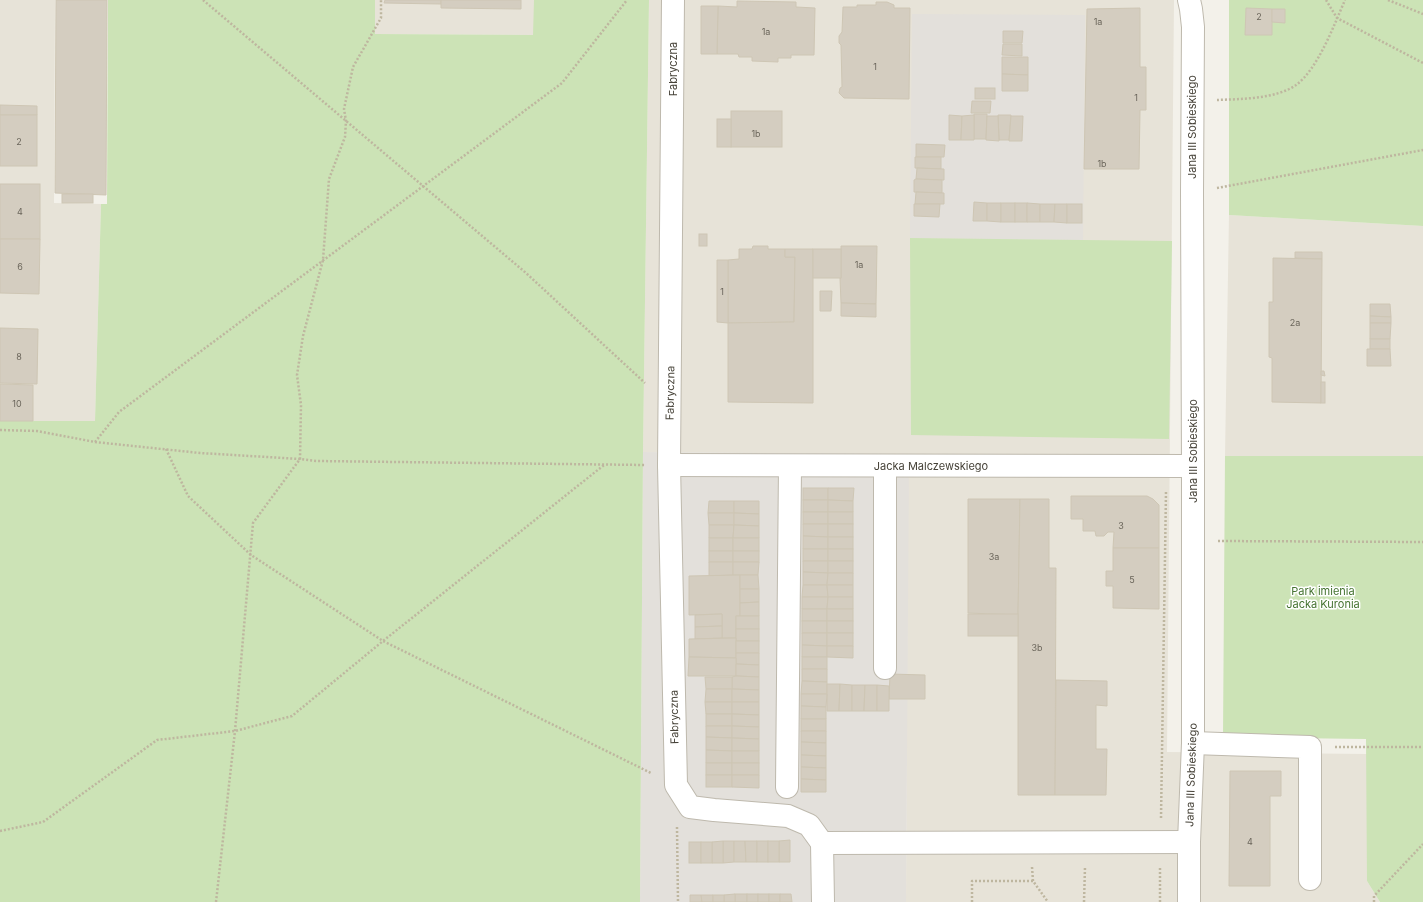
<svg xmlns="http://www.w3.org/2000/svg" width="1423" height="902" font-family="Inter,sans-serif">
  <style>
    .residential { fill: #e7e3d8 }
    .industrial { fill: #e3e0db }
    .green { fill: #cce3b6 }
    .building { fill: #d4cdc0; stroke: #cec6b4 }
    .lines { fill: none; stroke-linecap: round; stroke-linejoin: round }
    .minor-casing { stroke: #beb9ad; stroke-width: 24 }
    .path { stroke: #beb69f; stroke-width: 2.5; stroke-dasharray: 2 2; stroke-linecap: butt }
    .minor { stroke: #fff; stroke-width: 22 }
    .labels { text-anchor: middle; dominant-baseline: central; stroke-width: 3; stroke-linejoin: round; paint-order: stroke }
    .number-label { font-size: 9px; fill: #6a655a }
    .street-label { font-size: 11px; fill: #464238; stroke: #fff }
    .park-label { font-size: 11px; fill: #457331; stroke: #fff }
  </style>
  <rect width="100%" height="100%" fill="#f3f1ea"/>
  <g class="residential">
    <path d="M0,0H55L54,203L101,204L95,421H0Z"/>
    <path d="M375,0H534V35L375,34Z"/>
    <path d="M649,0H1174L1167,752L1367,754V881L1380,902H906L908,455L643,452Z"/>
    <path d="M1229,215L1423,226V456H1225Z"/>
  </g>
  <g class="industrial">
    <path d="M912,14L1085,15L1083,240L910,238Z"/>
    <path d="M643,452L909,454L906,902H640Z"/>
  </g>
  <g class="green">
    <path d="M108,0H375V34L533,35L534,0H649L643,452L640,902H0V421H95L101,204H107Z"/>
    <path d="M1229,0H1423V226L1229,215Z"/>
    <path d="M910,238L1172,241L1169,439L911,435Z"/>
    <path d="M1225,456H1423V902H1380L1367,881L1366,739L1223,737Z"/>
  </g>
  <g class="building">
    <path d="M56,0H107L106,195L55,193Z"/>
    <path d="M385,0H441V4L384,3Z"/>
    <path d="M441,0H521V9L441,8Z"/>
    <path d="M737,1L796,2V7L815,8L814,55H791V58H778V62L752,61V57H739L738,54H717L718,6L737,7Z"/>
    <path d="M876,2H887L894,5V8H910L909,99L844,98L839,93L840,88L842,87L841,45L839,43V36L842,32L843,7H857V5H876Z"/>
    <path d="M701,6H718L717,54H701Z"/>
    <path d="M1140,8V67H1146V110H1140L1139,169H1084L1087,9Z"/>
    <path d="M1246,8L1272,9V35H1245Z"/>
    <path d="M1272,9H1285V23L1272,22Z"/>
    <path d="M1003,31H1023L1022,43H1003Z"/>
    <path d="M1003,44H1022V56L1002,55Z"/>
    <path d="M1002,57H1028V75L1002,74Z"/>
    <path d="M1002,74L1028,75V91H1002Z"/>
    <rect x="975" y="88" width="20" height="11"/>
    <path d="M972,101H991L990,113H971Z"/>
    <path d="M0,105L37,106V115H0Z"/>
    <rect x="731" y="111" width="51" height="36"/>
    <path d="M974,114H987L986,139H974Z"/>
    <rect x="0" y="115" width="37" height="51"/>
    <path d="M949,115L962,116L961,140H949Z"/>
    <path d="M974,115V140H961L962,116Z"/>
    <path d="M998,115H1011L1009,140H999Z"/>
    <path d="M987,116H998L999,141L986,140Z"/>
    <path d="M1011,116H1023L1022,141H1009Z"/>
    <rect x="717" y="119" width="14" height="28"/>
    <path d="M916,144L945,145L944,157H916Z"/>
    <path d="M915,157H941V169L915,168Z"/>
    <path d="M917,168L944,169V180L916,179Z"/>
    <path d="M916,179L942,180V193L914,192V180Z"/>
    <rect x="0" y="184" width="40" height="55"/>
    <path d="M916,192L944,193V204H915Z"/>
    <rect x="62" y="194" width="31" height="9"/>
    <path d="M974,202L987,203V221H973Z"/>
    <path d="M987,203H1001V222L987,221Z"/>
    <rect x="1001" y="203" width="14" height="19"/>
    <rect x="1015" y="203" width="12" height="19"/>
    <path d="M1027,203L1040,204V222H1027Z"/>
    <path d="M914,204H940L939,217L914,216Z"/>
    <path d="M1040,204H1055L1054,222H1040Z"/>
    <path d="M1055,204H1067V223L1054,222Z"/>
    <rect x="1067" y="204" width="15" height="19"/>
    <rect x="699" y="234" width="8" height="12"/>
    <path d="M0,239H40L39,294L0,293Z"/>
    <path d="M753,246H768V249H785V257H795L794,322L728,323V260L739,259V249H752Z"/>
    <path d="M841,246H877L876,304L841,303L840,278H841Z"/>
    <path d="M785,249H813V403L728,402V323L794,322L795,257H785Z"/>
    <rect x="813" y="249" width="28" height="29"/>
    <path d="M1295,252H1322V259L1295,258Z"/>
    <path d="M1273,258L1322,259L1321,403L1272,402V358L1269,357V302H1273Z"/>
    <path d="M717,260H728V323L717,322Z"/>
    <path d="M820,291H832L831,311H820Z"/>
    <path d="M841,303L876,304V317L841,316Z"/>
    <path d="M1370,304H1390L1391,317L1370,316Z"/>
    <path d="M1370,316L1391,317V323H1370Z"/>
    <path d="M1370,323H1391L1390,339H1370Z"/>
    <path d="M0,328L38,329L37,384L0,383Z"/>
    <rect x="1370" y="339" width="20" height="10"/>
    <path d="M1367,349H1390L1391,366H1367Z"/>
    <path d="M1321,371H1324L1325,376L1321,375Z"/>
    <rect x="1321" y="382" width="4" height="21"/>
    <path d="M0,384L33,385V421H0Z"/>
    <rect x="803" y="488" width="25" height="12"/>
    <path d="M828,488H854L853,501L828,500Z"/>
    <path d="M1071,496H1147L1153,499L1159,505V548H1113L1114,532H1108L1104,536H1096L1095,531H1083V519H1071Z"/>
    <path d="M968,499H1020L1018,615L968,613Z"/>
    <path d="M1020,499H1049V568H1056L1055,795H1018V615Z"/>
    <rect x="803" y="500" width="25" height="12"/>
    <path d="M828,500L853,501V512H828Z"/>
    <path d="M709,501H734V513H708Z"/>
    <path d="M734,501H759V514L734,513Z"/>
    <rect x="803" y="512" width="25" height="12"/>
    <rect x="828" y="512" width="25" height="12"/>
    <path d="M708,513H734V525H709Z"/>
    <path d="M734,513L759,514V526L734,525Z"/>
    <path d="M803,524H828V537L803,536Z"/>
    <rect x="828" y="524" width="25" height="13"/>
    <path d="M709,525H734L733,538H709Z"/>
    <path d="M734,525L759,526V538H733Z"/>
    <path d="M803,536L828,537V549H803Z"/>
    <rect x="828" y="537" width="25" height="12"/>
    <rect x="709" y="538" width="24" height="13"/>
    <rect x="733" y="538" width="26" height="13"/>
    <path d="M1113,548H1159V609L1113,608V586H1106V571H1113Z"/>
    <rect x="803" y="549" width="25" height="12"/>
    <rect x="828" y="549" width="25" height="12"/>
    <rect x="709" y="551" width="24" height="11"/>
    <rect x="733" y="551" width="26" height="11"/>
    <path d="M803,561H828V573L803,572Z"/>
    <rect x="828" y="561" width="25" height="12"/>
    <path d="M709,562H733V575L709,576Z"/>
    <path d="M733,562H759L758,575H733Z"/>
    <path d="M803,572L828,573L827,585H803Z"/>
    <path d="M828,573H853V585H827Z"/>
    <path d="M740,575V616H736V638H722V614L689,615V576Z"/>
    <path d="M740,575H758L759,589H740Z"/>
    <path d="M803,585H827L828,597H802Z"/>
    <path d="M827,585H853V597H828Z"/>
    <path d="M740,589H759V602L740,603Z"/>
    <path d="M802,597H828L827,609H802Z"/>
    <path d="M828,597H853V609H827Z"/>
    <path d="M759,602V616H740V603Z"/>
    <rect x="802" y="609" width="25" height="12"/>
    <rect x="827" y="609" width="26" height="12"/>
    <path d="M722,614V626L695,627V615Z"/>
    <rect x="968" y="614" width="50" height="22"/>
    <rect x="736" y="616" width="23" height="13"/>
    <rect x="802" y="621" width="25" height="12"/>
    <rect x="827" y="621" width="26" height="12"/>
    <path d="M722,626V638L695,639V627Z"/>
    <rect x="736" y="629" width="23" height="12"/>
    <path d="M802,633H827V646L802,645Z"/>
    <rect x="827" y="633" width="26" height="13"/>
    <path d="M736,638V658L689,657V639Z"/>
    <rect x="736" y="641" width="23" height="12"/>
    <path d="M802,645L827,646V657H802Z"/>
    <path d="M827,646H853V658L827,657Z"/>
    <path d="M736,653H759V665L736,664Z"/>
    <path d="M689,657L736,658V676H688Z"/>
    <rect x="802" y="657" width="25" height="12"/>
    <path d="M736,664L759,665V677L736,676Z"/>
    <path d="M802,669H827V682L802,681Z"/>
    <path d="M890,674L925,675V699H889Z"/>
    <path d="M736,676L759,677V690L732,689V677Z"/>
    <path d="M705,677H732V689H706Z"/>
    <path d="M1056,680L1107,681V706L1096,705V749H1107L1106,795H1055Z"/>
    <path d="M802,681L827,682V694H801Z"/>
    <path d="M827,684H840L839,711H827Z"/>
    <path d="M840,684L852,685V711H839Z"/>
    <path d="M852,685H865L864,711H852Z"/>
    <path d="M865,685H877V711H864Z"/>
    <path d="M877,685L889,686V711H877Z"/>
    <path d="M706,689H732V702H705Z"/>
    <path d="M732,689L759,690V702H732Z"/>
    <path d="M801,694H827L826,707L801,706Z"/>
    <path d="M705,702H732V714H706Z"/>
    <path d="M732,702H759V715L732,714Z"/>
    <path d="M801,706L826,707V719H801Z"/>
    <rect x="706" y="714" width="26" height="12"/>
    <path d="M732,714L759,715V727L732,726Z"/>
    <rect x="801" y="719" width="25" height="12"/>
    <path d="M706,726H732V738L706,737Z"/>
    <path d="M732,726L759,727V739L732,738Z"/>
    <path d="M801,731H826V743L801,742Z"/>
    <path d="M706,737L732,738V751L706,750Z"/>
    <path d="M732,738L759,739V751H732Z"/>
    <path d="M801,742L826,743V756L801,755Z"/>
    <path d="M706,750L732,751V763H706Z"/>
    <rect x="732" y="751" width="27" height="12"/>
    <path d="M801,755L826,756V768L801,767Z"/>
    <rect x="706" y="763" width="26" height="12"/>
    <rect x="732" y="763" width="27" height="12"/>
    <path d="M801,767L826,768V780L801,779Z"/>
    <path d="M1230,771H1281V796H1270V886H1229Z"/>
    <rect x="706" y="775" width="26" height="12"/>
    <path d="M732,775H759V788L732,787Z"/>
    <path d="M801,779L826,780V792H801Z"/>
    <path d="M790,840V862H779V841Z"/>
    <path d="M723,841H734V862L723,863Z"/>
    <path d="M723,841V863H712V842Z"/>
    <path d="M734,841H745L746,862H734Z"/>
    <path d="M745,841H757V862H746Z"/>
    <rect x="757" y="841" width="11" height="21"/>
    <rect x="768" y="841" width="11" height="21"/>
    <rect x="689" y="842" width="12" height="21"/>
    <rect x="701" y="842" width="11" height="21"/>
    <rect x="735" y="894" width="12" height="8"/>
    <path d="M735,894V902H724V895Z"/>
    <rect x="747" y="894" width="11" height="8"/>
    <rect x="758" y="894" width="11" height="8"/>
    <rect x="769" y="894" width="11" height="8"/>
    <path d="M780,894H791L792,902H780Z"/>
    <path d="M690,895H701L702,902H690Z"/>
    <path d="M701,895H713V902H702Z"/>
    <rect x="713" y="895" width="11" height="7"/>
  </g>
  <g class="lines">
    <g class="minor-casing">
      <g id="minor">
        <path d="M673,0L669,465L676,785L690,807L714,810L788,816L809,825L822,843"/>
        <path d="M1189,0L1191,9L1193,27L1192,192L1193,466V743L1189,842V902"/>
        <path d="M669,465L1193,466"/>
        <path d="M885,466V668"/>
        <path d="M1193,743L1310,747V879"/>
        <path d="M787,787L790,466"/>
        <path d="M823,902L822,843L1189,842"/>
      </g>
    </g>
    <g class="path">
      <path d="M203,0L526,273L645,383"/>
      <path d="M1326,0L1337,18L1423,63"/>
      <path d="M1388,0L1423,14"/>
      <path d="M1217,100C1241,99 1276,99 1296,85C1318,69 1334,25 1345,0"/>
      <path d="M1217,188L1423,150"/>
      <path d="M0,430L37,431L95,442L200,453L300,459L316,461L645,465"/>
      <path d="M95,442L119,412L562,83L627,0"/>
      <path d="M166,449L188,496L251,555L383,641L651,773"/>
      <path d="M1218,541L1423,542"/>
      <path d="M1335,747H1423"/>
      <path d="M1161,818L1166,491"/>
      <path d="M677,827L678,902"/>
      <path d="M0,831L43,822L157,740L235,731L292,716L383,641L604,465"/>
      <path d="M1032,867L1033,881L1048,902"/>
      <path d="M216,902L235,731L253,523L300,459L301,405L297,375L303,336L323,260L329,179L345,137L346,121L344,109L353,67L381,18V0"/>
      <path d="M972,902V881H1033"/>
      <path d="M1084,902L1085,867"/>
      <path d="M1160,902V867"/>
      <path d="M1374,902V896L1423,844"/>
    </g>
    <use href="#minor" class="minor"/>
  </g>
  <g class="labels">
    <g class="number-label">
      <text x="1259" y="16">2</text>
      <text x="1098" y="21">1a</text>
      <text x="766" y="31">1a</text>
      <text x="875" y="66">1</text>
      <text x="1136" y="97">1</text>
      <text x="756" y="133">1b</text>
      <text x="19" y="141">2</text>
      <text x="1102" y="163">1b</text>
      <text x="20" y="211">4</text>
      <text x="859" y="264">1a</text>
      <text x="20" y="266">6</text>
      <text x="722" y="291">1</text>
      <text x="1295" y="322">2a</text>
      <text x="19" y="356">8</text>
      <text x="17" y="403">10</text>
      <text x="1121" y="525">3</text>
      <text x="994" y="556">3a</text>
      <text x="1132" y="579">5</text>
      <text x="1037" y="647">3b</text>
      <text x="1250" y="841">4</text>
    </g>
    <g class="street-label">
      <text transform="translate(673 69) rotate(-90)">Fabryczna</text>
      <text transform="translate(1192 127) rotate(-90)">Jana III Sobieskiego</text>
      <text transform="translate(670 393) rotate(-89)">Fabryczna</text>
      <text transform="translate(1193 451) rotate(-90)">Jana III Sobieskiego</text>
      <text x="931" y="466">Jacka Malczewskiego</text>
      <text transform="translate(674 717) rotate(-91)">Fabryczna</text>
      <text transform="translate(1191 775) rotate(-88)">Jana III Sobieskiego</text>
    </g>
    <g class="park-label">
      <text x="1323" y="591">Park imienia<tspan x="1323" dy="13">Jacka Kuronia</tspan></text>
    </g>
  </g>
</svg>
